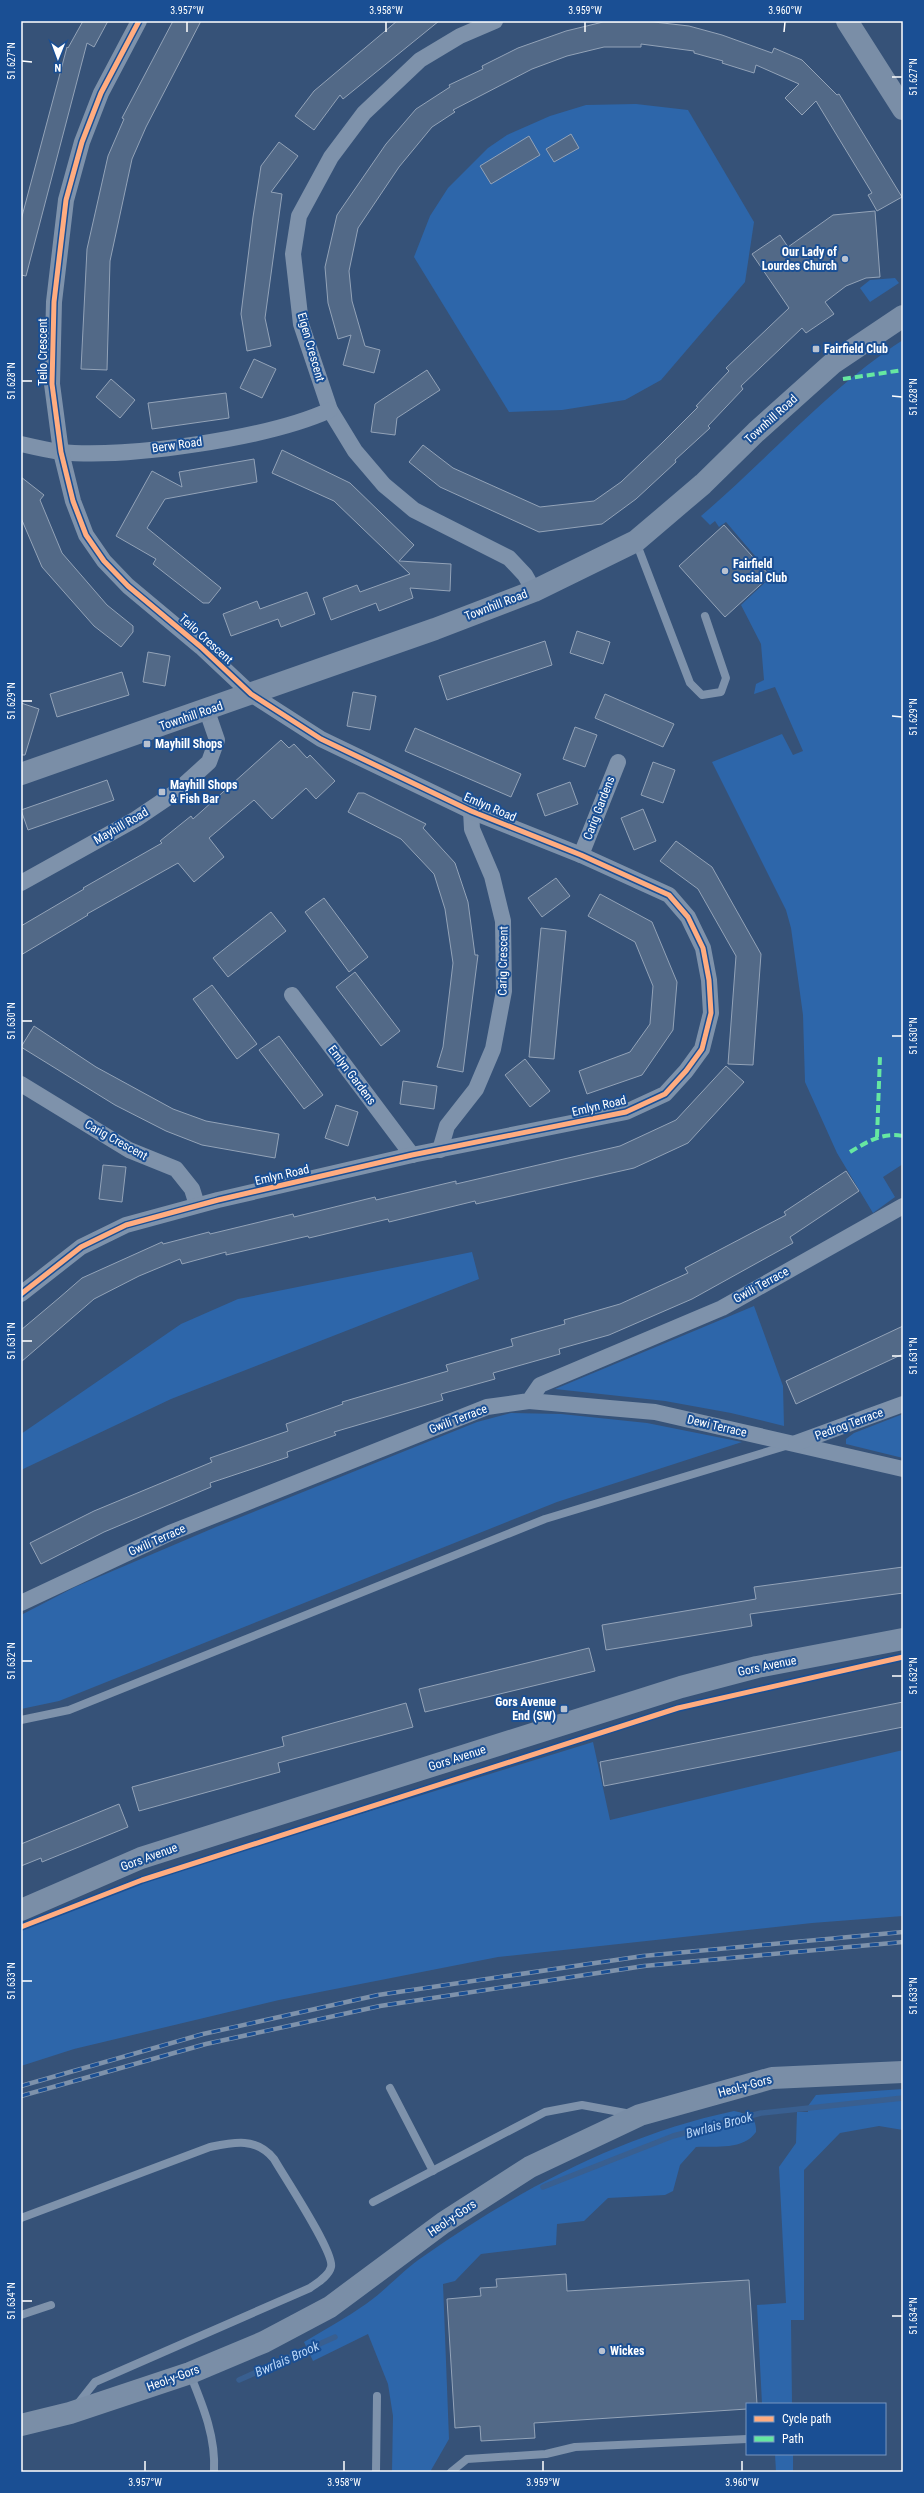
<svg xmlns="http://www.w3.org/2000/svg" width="924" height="2493" font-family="'Roboto Condensed',sans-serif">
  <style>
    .green { fill: #2d66aa }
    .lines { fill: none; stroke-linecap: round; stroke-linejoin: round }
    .stream { stroke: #395f90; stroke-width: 5.5 }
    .building { fill: #526987; stroke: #93a3b8 }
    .lane { stroke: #7e92ab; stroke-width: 8 }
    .street { stroke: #7e92ab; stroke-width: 16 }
    .secondary { stroke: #7a8ea7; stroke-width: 22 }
    .rail-casing { stroke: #7e92ab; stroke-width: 4.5 }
    .rail { stroke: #1a4f94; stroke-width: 3; stroke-dasharray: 9; stroke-linecap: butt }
    .quiet { stroke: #66e7a1; stroke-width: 4; stroke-dasharray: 8 4; stroke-linecap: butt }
    .cycleway-casing { stroke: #1a4f94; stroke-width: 8 }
    .cycleway { stroke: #ffac80; stroke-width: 5 }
    .ticks { fill: none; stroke: #fff; stroke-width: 1.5 }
    .poi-dot { fill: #b9c2d0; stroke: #1a4f94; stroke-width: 1.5 }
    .labels { text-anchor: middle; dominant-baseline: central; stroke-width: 4; stroke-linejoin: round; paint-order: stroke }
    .poi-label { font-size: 12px; font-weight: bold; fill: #fff; stroke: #1a4f94; text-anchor: start }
    .street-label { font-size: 12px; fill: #fff; stroke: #1a4f94 }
    .water-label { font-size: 13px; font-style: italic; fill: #b7d4f6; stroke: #1a4f94 }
    .neatline { fill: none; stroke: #fff; stroke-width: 1.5 }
    .ticks-label { font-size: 10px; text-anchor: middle; fill: #fff }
  </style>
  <rect width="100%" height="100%" fill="#365278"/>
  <g class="green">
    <path d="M636,104L688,110L754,222L745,282L661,380L625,400L562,410L509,412L414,257L430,216L448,188L488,148L507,135L550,116L586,105Z"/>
    <path d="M895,278L899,283L870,302L860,288L870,280Z"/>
    <path d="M903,340V1164L883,1177L895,1197L873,1213L837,1153L805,1082L803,1015L791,928L786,910L712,762L782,734L793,755L803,751L775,687L754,694L756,684L764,680L761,644L741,605L772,576L726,522L719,527L715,521L710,525L701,516C767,460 831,386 903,340Z"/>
    <path d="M472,1252L479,1279L171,1399L21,1470V1434L181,1324L238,1299Z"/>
    <path d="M754,1306L783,1386L784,1426L731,1413L665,1401L555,1389Z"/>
    <path d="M511,1413L561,1414L647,1423L742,1442L557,1502L59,1701L21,1709V1615L75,1587L216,1527L477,1422Z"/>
    <path d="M903,1414V1458L846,1444V1439L854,1433Z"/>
    <path d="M593,1742L610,1820L903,1750V1916L812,1923L498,1957L279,2000L74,2049L21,2066V1926L144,1877L229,1848L235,1853Z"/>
    <path d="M903,2089V2130L879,2126L840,2133L804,2170V2320H791L792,2404H762L757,2305L786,2303L779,2167L796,2143L797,2112H808V2106L816,2095Z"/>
    <path d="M734,2111C747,2114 757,2116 756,2132C744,2150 716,2146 696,2147L680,2165L673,2191L665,2195L608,2198L584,2221L557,2224L556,2245L481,2254L455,2281L443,2284L449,2439L430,2472H392L393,2416L388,2384L368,2334L313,2361L304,2342C324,2330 346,2318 366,2304C386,2290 403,2270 424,2256C518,2190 621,2135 734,2111Z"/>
    <path d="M775,2454H793V2472H776Z"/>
  </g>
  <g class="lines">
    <g class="stream">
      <path d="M543,2187L673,2136L761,2113L903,2098"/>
      <path d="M239,2380L335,2337"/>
    </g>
  </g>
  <g class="building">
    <path d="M83,21H108L94,47L87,43L26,276L21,275V220L67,47L68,48Z"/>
    <path d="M173,21H201L146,127L132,159L110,261L107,370L81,369L87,249L108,156L124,119L122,118Z"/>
    <path d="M397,21H439L343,99L340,95L314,130L295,116L314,91Z"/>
    <path d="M603,22H654L689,26L722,35L772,53L774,48L802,60L837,95L839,94L902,197L877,211L868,195L872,193L816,101L802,115L785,98L799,84L756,65L754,73L722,63L723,61L694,53V51L641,44V47H604L567,56L532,69L453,110L455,112L432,127L399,167L358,228L349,271L352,301L365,346L380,350L374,373L343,365L351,335L338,339L328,303L325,267L337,215L386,144L416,109L450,87L449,85L483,69L482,66L518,48L566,31Z"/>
    <path d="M571,134L579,148L554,162L546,149Z"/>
    <path d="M529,136L540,155L491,184L480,166Z"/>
    <path d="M279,142L298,156L271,192L282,194L265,318L271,346L247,351L241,314L253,217L261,166Z"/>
    <path d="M875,211L880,277L866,278L846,286L825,302L834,314L806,333L802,328L741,386L743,389L708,426L710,428L675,460L676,462L636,499L602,524L539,532L440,487L409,462L423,445L453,468L540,507L594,501L621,482L662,443L698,407L696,406L729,371L726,368L789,308L752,254L780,235L788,247L833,215Z"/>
    <path d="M254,359L276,369L262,398L240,388Z"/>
    <path d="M427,370L440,390L397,418L395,435L371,432L375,404Z"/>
    <path d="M111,379L135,400L120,418L96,397Z"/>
    <path d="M226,393L229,418L152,429L148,403Z"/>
    <path d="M282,450L350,483L414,545L399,561L451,564L450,591L410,588L413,598L379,611L376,603L331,620L323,598L357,585L360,592L410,574L334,501L272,473Z"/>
    <path d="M254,459L257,482L165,499L147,528L221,588L209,603H203L153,564L156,559L116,536L152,471L182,487L179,472Z"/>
    <path d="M21,477L44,495L40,500L62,553L107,605L133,626V632L121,647L94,626L42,567L21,518Z"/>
    <path d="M724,525L770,576L725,617L679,566Z"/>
    <path d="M307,592L315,614L281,627L278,619L231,636L223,614L257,601L260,609Z"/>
    <path d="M577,631L610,642L603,664L570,653Z"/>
    <path d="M545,641L552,665L447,700L439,676Z"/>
    <path d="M148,652L170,656L165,686L143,682Z"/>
    <path d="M122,672L129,695L57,717L50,694Z"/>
    <path d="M353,692L376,696L370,730L347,726Z"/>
    <path d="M605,694L674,724L663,747L595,718Z"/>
    <path d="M21,703L39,709L25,755H21Z"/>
    <path d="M575,727L597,735L585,767L563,759Z"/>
    <path d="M415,728L521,774L511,797L405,751Z"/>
    <path d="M281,740L289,748L294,744L307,758L310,755L335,781L316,799L306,788L272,819L254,800L209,838L224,857L194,882L178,863L87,914L88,915L21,955V926L84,889L83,888L162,843L160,841L191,816L193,819Z"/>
    <path d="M653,762L675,770L663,803L641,795Z"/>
    <path d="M107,780L114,800L28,830L21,810Z"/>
    <path d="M570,782L578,804L545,816L537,794Z"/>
    <path d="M358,793H364L426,824L423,828L455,863L468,902L475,955H478L463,1072L437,1067L443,1047L453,963L445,909L434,874L401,839L348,812Z"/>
    <path d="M643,809L656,841L634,850L621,818Z"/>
    <path d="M676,841L712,867L761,954L753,1065L728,1064L736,956L698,889L660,861Z"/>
    <path d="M556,878L570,896L542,917L528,898Z"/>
    <path d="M600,894L652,922L677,982L673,1030L642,1075L587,1094L579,1071L630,1052L650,1024L653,986L635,942L588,916Z"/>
    <path d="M324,898L368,957L349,972L305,912Z"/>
    <path d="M271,912L286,931L228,977L213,958Z"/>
    <path d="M541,928L566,931L554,1059L529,1057Z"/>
    <path d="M355,972L400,1031L381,1046L336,987Z"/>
    <path d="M212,985L257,1044L237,1059L193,999Z"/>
    <path d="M34,1026L96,1067L173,1109L206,1121L279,1134L275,1158L202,1145L166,1131L115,1105L21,1047Z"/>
    <path d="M279,1036L323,1095L304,1109L259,1050Z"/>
    <path d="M525,1059L550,1091L530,1107L505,1075Z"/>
    <path d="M726,1066L744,1082L688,1143L634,1168L476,1204L475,1201L389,1222L388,1219L309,1238L308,1236L226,1255V1252L182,1264L180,1259L139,1276L94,1299L21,1362V1330L59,1298L82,1278L162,1242L163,1244L209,1232L210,1234L293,1214L294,1217L375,1197L376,1200L456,1181V1184L620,1146L676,1120Z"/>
    <path d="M403,1081L437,1086L434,1109L400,1104Z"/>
    <path d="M336,1105L358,1112L348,1146L325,1138Z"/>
    <path d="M103,1165L126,1167L122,1202L99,1199Z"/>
    <path d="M846,1171L859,1191L790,1237L793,1243L692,1299L609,1335L559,1349L560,1354L493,1373L495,1379L441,1394L443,1400L334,1432L336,1435L287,1452L288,1457L210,1483L211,1487L104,1532L41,1564L30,1543L94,1511L212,1462L210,1458L288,1431L286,1424L343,1404L342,1402L448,1371L446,1365L513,1346L511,1339L565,1324L564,1320L620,1304L688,1273L685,1268L786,1215L784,1212Z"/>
    <path d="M903,1326V1354L796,1404L786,1381Z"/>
    <path d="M903,1567V1593L750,1614L752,1626L606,1650L602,1625L756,1599L754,1587Z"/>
    <path d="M589,1648L595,1671L425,1712L419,1689Z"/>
    <path d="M903,1702V1727L604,1786L600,1762Z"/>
    <path d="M406,1703L413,1727L278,1763L280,1772L139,1811L132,1787L284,1746L282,1737Z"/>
    <path d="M119,1804L128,1827L42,1862L41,1858L21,1866V1844Z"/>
    <path d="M566,2274L567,2291L749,2280L757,2404H747V2409L534,2423L535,2438L481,2441L480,2426L455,2428L447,2299L481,2296L480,2288L497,2287L496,2279Z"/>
  </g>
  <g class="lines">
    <g class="lane">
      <path d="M636,542L690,683L702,695L721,692L726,678L705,616"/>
      <path d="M21,1720L69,1710L545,1519L789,1445"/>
      <path d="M390,2088L433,2171"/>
      <path d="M373,2202L545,2112L582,2105L631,2114"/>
      <path d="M21,2218L210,2147C234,2142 256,2137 274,2159C283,2175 335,2253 331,2267C329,2276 317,2283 310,2288L95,2382L76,2406"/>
      <path d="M21,2315L51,2305"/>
      <path d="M190,2374C203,2406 216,2437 214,2472"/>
      <path d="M376,2472L377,2396"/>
      <path d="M451,2472L467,2459L546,2454L575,2447L747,2439"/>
    </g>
    <g class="street">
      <path d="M495,21L460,36L420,60L364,113L331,157L299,216L293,254L301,324L330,410L355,451L384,485L414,510L509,558L525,575L534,591"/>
      <path d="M21,444C34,447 47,450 60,452C127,459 269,438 330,410"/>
      <path d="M581,855L618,762"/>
      <path d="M21,883L136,819L176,792L209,762L217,740L207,711"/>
      <path d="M292,995L412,1155"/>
      <path d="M21,1084L129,1150L176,1169L192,1189L197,1205"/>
      <path d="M440,1150L447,1126L476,1089L493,1049L504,991L503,921L492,876L472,829L471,811"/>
      <path d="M21,1294L81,1247L126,1225L218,1200L412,1155L626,1112L665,1094L686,1071L702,1049L711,1013L709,980L703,948L688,917L669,895L581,855L471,811L321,739L251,694L201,647L128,586L104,561L86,535L73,501L61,452L52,384L54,302L66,200L82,142L101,93L139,21"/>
      <path d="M529,1401L655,1412L903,1469"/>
      <path d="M796,1443L903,1404"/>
      <path d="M21,1603L170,1533L487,1407L529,1401L540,1385L722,1308L903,1206"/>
    </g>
    <g class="secondary">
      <path d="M847,21L903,109"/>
      <path d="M21,774L435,629L534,591L636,541L703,484L756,432L833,363L903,316"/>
      <path d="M21,1910L141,1858L681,1687L757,1667L903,1639"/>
      <path d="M21,2425L70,2413L190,2373L264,2342L330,2307L443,2223L530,2167L640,2115L772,2078L903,2072"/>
    </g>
    <g class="rail-casing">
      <g id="rail">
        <path d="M21,2086L203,2034L378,1995L643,1956L903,1932"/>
        <path d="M21,2096L206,2044L380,2006L644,1966L903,1942"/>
      </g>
    </g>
    <use href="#rail" class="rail"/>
    <g class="quiet">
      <path d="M843,379L903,370"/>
      <path d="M877,1137L880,1056"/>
      <path d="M850,1152C867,1142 882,1132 903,1136"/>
    </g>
    <g class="cycleway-casing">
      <g id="cycleway">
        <path d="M21,1294L81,1247L126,1225L218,1200L412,1155L626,1112L665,1094L686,1071L702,1049L711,1013L709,980L703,948L688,917L669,895L581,855L471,811L321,739L251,694L201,647L128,586L104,561L86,535L73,501L61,452L52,384L54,302L66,200L82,142L101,93L139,21"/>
        <path d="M21,1927L142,1880L678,1708L903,1657"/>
      </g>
    </g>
    <use href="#cycleway" class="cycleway"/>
  </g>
  <path class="ticks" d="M187,32V22M386,32V22M585,32V22M784,32L785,22M22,61L32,62M892,77H902M22,381H32M892,396L902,397M22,701H32M892,716L902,717M22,1021H32M892,1036H902M22,1341H32M892,1356H902M22,1661H32M892,1676H902M22,1981H32M892,1996H902M22,2301H32M892,2316H902M145,2471V2461M344,2471V2461M543,2471V2461M742,2471V2461"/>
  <g class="poi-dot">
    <circle cx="845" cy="259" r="4"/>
    <rect x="812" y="345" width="8" height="8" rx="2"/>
    <circle cx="725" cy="571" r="4"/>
    <rect x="143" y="740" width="8" height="8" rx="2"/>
    <rect x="158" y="788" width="8" height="8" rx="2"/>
    <rect x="560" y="1705" width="8" height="8" rx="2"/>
    <circle cx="602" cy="2351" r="4"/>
  </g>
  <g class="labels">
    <g class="poi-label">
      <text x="837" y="252" text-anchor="end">Our Lady of<tspan x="837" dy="14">Lourdes Church</tspan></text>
      <text x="824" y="349">Fairfield Club</text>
      <text x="733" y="564">Fairfield<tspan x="733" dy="14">Social Club</tspan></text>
      <text x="155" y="744">Mayhill Shops</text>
      <text x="170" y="785">Mayhill Shops<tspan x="170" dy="14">&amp; Fish Bar</tspan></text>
      <text x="556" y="1702" text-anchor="end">Gors Avenue<tspan x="556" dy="14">End (SW)</tspan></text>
      <text x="610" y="2351">Wickes</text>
    </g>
    <g class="street-label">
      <text transform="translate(311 347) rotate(74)">Eigen Crescent</text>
      <text transform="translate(43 352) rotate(-90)">Teilo Crescent</text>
      <text transform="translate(771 419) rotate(-42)">Townhill Road</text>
      <text transform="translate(177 445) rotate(-8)">Berw Road</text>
      <text transform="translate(496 605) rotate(-21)">Townhill Road</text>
      <text transform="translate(206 639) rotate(42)">Teilo Crescent</text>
      <text transform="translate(191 716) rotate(-19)">Townhill Road</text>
      <text transform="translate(490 807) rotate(23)">Emlyn Road</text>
      <text transform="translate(599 808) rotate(-69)">Carig Gardens</text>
      <text transform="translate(121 826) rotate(-30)">Mayhill Road</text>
      <text transform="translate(503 961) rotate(-89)">Carig Crescent</text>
      <text transform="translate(352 1075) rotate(53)">Emlyn Gardens</text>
      <text transform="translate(599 1106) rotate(-13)">Emlyn Road</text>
      <text transform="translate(116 1140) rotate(29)">Carig Crescent</text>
      <text transform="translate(282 1175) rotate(-13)">Emlyn Road</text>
      <text transform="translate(761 1285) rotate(-29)">Gwili Terrace</text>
      <text transform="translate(458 1419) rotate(-21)">Gwili Terrace</text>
      <text transform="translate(849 1424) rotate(-20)">Pedrog Terrace</text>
      <text transform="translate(717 1426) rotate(13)">Dewi Terrace</text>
      <text transform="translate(157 1540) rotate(-24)">Gwili Terrace</text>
      <text transform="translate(767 1666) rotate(-12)">Gors Avenue</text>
      <text transform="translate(457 1758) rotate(-18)">Gors Avenue</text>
      <text transform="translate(149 1857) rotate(-20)">Gors Avenue</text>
      <text transform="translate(745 2086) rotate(-15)">Heol-y-Gors</text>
      <text transform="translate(452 2218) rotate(-34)">Heol-y-Gors</text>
      <text transform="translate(173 2378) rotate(-20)">Heol-y-Gors</text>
    </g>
    <g class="water-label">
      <text transform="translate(719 2125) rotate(-15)">Bwrlais Brook</text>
      <text transform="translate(287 2359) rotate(-24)">Bwrlais Brook</text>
    </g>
  </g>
  <rect width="924" height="2493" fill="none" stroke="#1a4f94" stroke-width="44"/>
  <rect x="746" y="2403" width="140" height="52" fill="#1a4f94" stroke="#7695bf"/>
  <rect x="754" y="2416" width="20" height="6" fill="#ffac80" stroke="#7695bf"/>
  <text x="782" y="2423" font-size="12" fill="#ffffff">Cycle path</text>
  <rect x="754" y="2436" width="20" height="6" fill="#66e7a1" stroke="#7695bf"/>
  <text x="782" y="2443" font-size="12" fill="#ffffff">Path</text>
  <g transform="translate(58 58) rotate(181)" stroke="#1a4f94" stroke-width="3" paint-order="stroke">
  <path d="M0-3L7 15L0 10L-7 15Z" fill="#ffffff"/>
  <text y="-6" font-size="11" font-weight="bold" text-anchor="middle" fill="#ffffff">N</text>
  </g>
  <rect x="22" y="22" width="880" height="2449" class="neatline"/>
  <g class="ticks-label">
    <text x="187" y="14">3.957°W</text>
    <text x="386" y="14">3.958°W</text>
    <text x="585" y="14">3.959°W</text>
    <text x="785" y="14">3.960°W</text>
    <text transform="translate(11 61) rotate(-90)" y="4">51.627°N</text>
    <text transform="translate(913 77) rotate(-90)" y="4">51.627°N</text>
    <text transform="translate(11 381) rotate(-90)" y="4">51.628°N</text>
    <text transform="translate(913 397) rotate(-90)" y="4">51.628°N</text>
    <text transform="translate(11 701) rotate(-90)" y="4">51.629°N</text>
    <text transform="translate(913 717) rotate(-90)" y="4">51.629°N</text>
    <text transform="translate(11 1021) rotate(-90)" y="4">51.630°N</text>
    <text transform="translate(913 1036) rotate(-90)" y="4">51.630°N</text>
    <text transform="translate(11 1341) rotate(-90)" y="4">51.631°N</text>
    <text transform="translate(913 1356) rotate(-90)" y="4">51.631°N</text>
    <text transform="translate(11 1661) rotate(-90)" y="4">51.632°N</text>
    <text transform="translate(913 1676) rotate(-90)" y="4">51.632°N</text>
    <text transform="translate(11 1981) rotate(-90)" y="4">51.633°N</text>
    <text transform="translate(913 1996) rotate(-90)" y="4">51.633°N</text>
    <text transform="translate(11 2301) rotate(-90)" y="4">51.634°N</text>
    <text transform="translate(913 2316) rotate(-90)" y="4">51.634°N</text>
    <text x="145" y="2486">3.957°W</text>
    <text x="344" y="2486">3.958°W</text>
    <text x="543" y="2486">3.959°W</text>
    <text x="742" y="2486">3.960°W</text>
  </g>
</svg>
